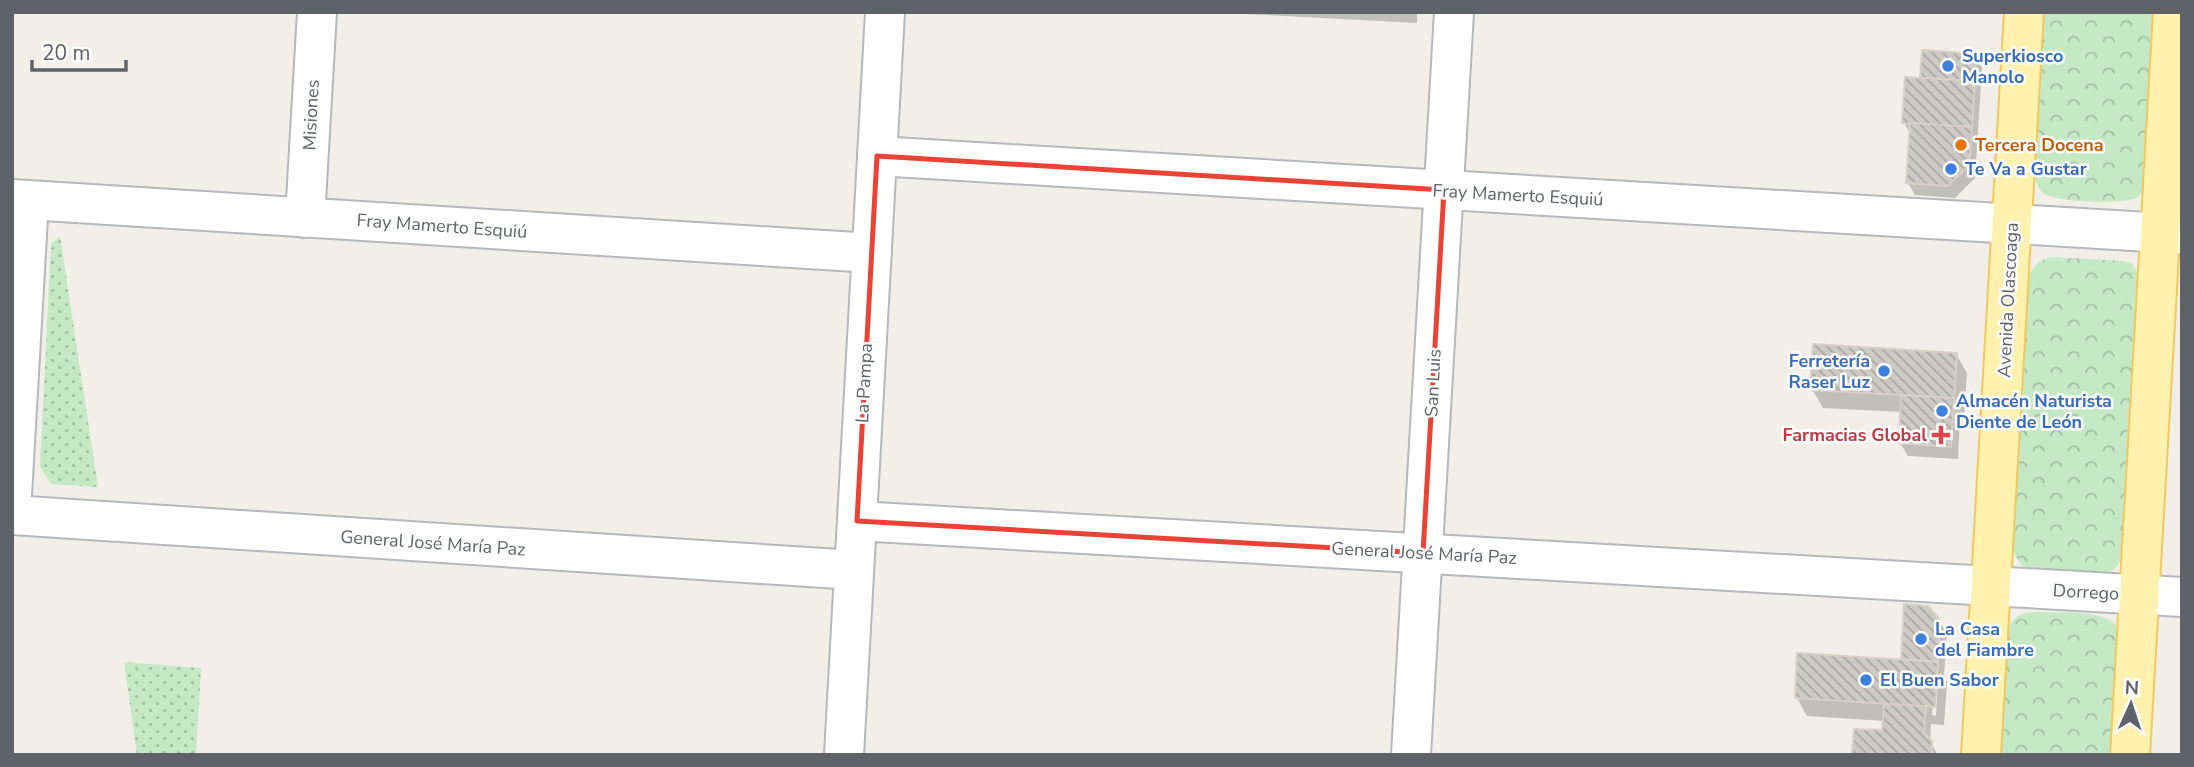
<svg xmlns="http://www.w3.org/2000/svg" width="2194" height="767" font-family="'Nunito Sans',sans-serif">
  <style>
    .grass { fill: url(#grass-dots) }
    .park { fill: url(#park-crowns) }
    .shadow { fill: #0003; fill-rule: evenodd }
    .building { fill: url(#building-back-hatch); stroke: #d6d1c6; stroke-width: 2 }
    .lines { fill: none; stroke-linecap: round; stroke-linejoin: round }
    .minor-casing { stroke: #b5b8bc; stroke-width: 42 }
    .major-casing { stroke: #f2c960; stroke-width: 42 }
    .minor { stroke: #fff; stroke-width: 38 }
    .major { stroke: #fff2af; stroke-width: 38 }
    .marked { fill: none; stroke: #ea4335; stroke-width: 5; stroke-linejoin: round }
    .shop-dot { fill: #3f7fe0; stroke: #fff; stroke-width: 2.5 }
    .food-dot { fill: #e8710a; stroke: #fff; stroke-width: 2.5 }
    .health-dot { fill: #e0444e; stroke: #fff; stroke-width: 2.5 }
    .labels { text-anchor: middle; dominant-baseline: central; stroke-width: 5; stroke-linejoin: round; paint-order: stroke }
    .shop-label { font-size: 18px; font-weight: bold; fill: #366cbe; stroke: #fff; text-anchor: start }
    .street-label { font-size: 18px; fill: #5f6368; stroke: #fff }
    .food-label { font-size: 18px; font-weight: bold; fill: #c56008; stroke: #fff; text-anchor: start }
    .health-label { font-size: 18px; font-weight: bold; fill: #be3a42; stroke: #fff; text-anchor: end }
  </style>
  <defs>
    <pattern id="grass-dots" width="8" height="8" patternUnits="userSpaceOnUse" patternTransform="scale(1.75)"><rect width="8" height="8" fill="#c5e8c5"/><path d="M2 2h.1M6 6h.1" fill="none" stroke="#a3c0a4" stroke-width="1.8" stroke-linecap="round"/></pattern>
    <pattern id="park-crowns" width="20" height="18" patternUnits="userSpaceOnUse" patternTransform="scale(1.75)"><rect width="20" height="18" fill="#c5e8c5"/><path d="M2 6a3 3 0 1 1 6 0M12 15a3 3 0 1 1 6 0" fill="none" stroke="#a3c0a4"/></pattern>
    <pattern id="building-back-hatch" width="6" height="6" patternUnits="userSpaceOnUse" patternTransform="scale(1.75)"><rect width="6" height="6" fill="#cccac5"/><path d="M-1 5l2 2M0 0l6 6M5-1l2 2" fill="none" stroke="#a9a8a4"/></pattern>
  </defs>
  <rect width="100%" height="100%" fill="#f1efe8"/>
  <g class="grass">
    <path d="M60,236L98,487L51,484L40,467L51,244Z"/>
    <path d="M124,662L201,668L196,755H137Z"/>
  </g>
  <g class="park">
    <path d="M2044,12H2158L2147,185L2137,198C2122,204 2056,203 2043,193C2037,188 2035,180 2035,173Z"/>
    <path d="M2052,257L2124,261L2132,264L2140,275L2124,557L2114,570L2107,572L2029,568L2021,565L2013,552L2027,286C2030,269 2035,261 2052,257Z"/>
    <path d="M2040,612C2060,613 2109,609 2118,629L2112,755H1999L2007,632C2012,615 2023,612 2040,612Z"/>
  </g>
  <g class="shadow">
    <path d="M1245,12H1417V23L1246,14Z"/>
    <path d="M1975,55L1982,68L1975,178L1955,198L1915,195L1908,183L1911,135L1904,123L1921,80Z"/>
    <path d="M1956,354L1967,373L1964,416H1960L1958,459L1908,456L1900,443L1902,412L1823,408L1812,389Z"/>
    <path d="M1939,621L1947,634L1944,676L1947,682L1944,725L1931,724L1930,741L1938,755H1854L1884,732L1885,721L1807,716L1797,698L1904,661L1903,659ZM1935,679H1938L1936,716L1932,715Z"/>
  </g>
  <g class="building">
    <path d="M1922,50L1976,54L1975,81L1920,78Z"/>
    <path d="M1905,77L1975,81L1972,127L1902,123Z"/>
    <path d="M1910,123L1972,127L1969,165L1948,186L1906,183Z"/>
    <path d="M1813,344L1957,353L1954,398L1810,390Z"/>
    <path d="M1901,395L1954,398L1951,447L1899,443Z"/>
    <path d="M1904,604L1928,606L1940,620L1938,662L1901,659Z"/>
    <path d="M1797,653L1938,662L1935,707L1795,698Z"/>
    <path d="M1884,704L1926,706L1924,733L1932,741V755H1852L1854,729L1882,730Z"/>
  </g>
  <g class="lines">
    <g class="minor-casing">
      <g id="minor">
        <path d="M877,156L2182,234"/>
        <path d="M12,199L872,253"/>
        <path d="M305,218L317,12"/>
        <path d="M12,495L29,200"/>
        <path d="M12,515L854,570"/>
        <path d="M857,521L2182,597"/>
        <path d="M844,755L885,12"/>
        <path d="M1411,755L1454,12"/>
      </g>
    </g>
    <g class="major-casing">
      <g id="major">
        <path d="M1981,755L2024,12"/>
        <path d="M2130,755L2173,12"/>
      </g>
    </g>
    <use href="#minor" class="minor"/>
    <use href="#major" class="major"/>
  </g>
  <path class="marked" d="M877,156L1444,190L1423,553L857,521Z"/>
  <g class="shop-dot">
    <circle cx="1948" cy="66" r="7"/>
    <circle cx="1951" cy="169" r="7"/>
    <circle cx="1884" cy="371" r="7"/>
    <circle cx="1942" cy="411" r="7"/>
    <circle cx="1921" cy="639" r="7"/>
    <circle cx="1866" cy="680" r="7"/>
  </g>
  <circle class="food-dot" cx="1961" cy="145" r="7"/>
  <path class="health-dot" d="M1937.5 424.5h7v7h7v7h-7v7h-7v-7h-7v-7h7z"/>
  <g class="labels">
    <g class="shop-label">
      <text x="1962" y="56">Superkiosco<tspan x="1962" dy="21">Manolo</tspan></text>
      <text x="1965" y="169">Te Va a Gustar</text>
      <text x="1870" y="361" text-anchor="end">Ferretería<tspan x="1870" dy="21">Raser Luz</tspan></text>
      <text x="1956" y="401">Almacén Naturista<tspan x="1956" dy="21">Diente de León</tspan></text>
      <text x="1935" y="629">La Casa<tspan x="1935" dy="21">del Fiambre</tspan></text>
      <text x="1880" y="680">El Buen Sabor</text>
    </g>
    <g class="street-label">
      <text transform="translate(311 115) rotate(-87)">Misiones</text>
      <text transform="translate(1518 195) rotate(3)">Fray Mamerto Esquiú</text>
      <text transform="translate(442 226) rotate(4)">Fray Mamerto Esquiú</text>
      <text transform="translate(2008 300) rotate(-87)">Avenida Olascoaga</text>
      <text transform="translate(864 383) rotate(-87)">La Pampa</text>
      <text transform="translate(1433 383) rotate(-87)">San Luis</text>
      <text transform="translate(433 543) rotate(4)">General José María Paz</text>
      <text transform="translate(1424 553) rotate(3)">General José María Paz</text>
      <text transform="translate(2086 592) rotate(3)">Dorrego</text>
    </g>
    <g class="food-label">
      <text x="1975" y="145">Tercera Docena</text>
    </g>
    <g class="health-label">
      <text x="1927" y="435">Farmacias Global</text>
    </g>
  </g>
  <rect width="2194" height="767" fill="none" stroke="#5f6368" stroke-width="28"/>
  <g transform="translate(2131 704) rotate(3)" stroke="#ffffff" stroke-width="5" paint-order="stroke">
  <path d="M0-5L12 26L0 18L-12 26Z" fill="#5f6368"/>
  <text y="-10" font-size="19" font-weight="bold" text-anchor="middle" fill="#5f6368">N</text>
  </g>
  <path d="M32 60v10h94v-10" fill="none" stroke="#5f6368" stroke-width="3.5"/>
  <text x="42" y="60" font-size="21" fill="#5f6368" stroke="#ffffff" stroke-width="5" paint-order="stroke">20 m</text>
</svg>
